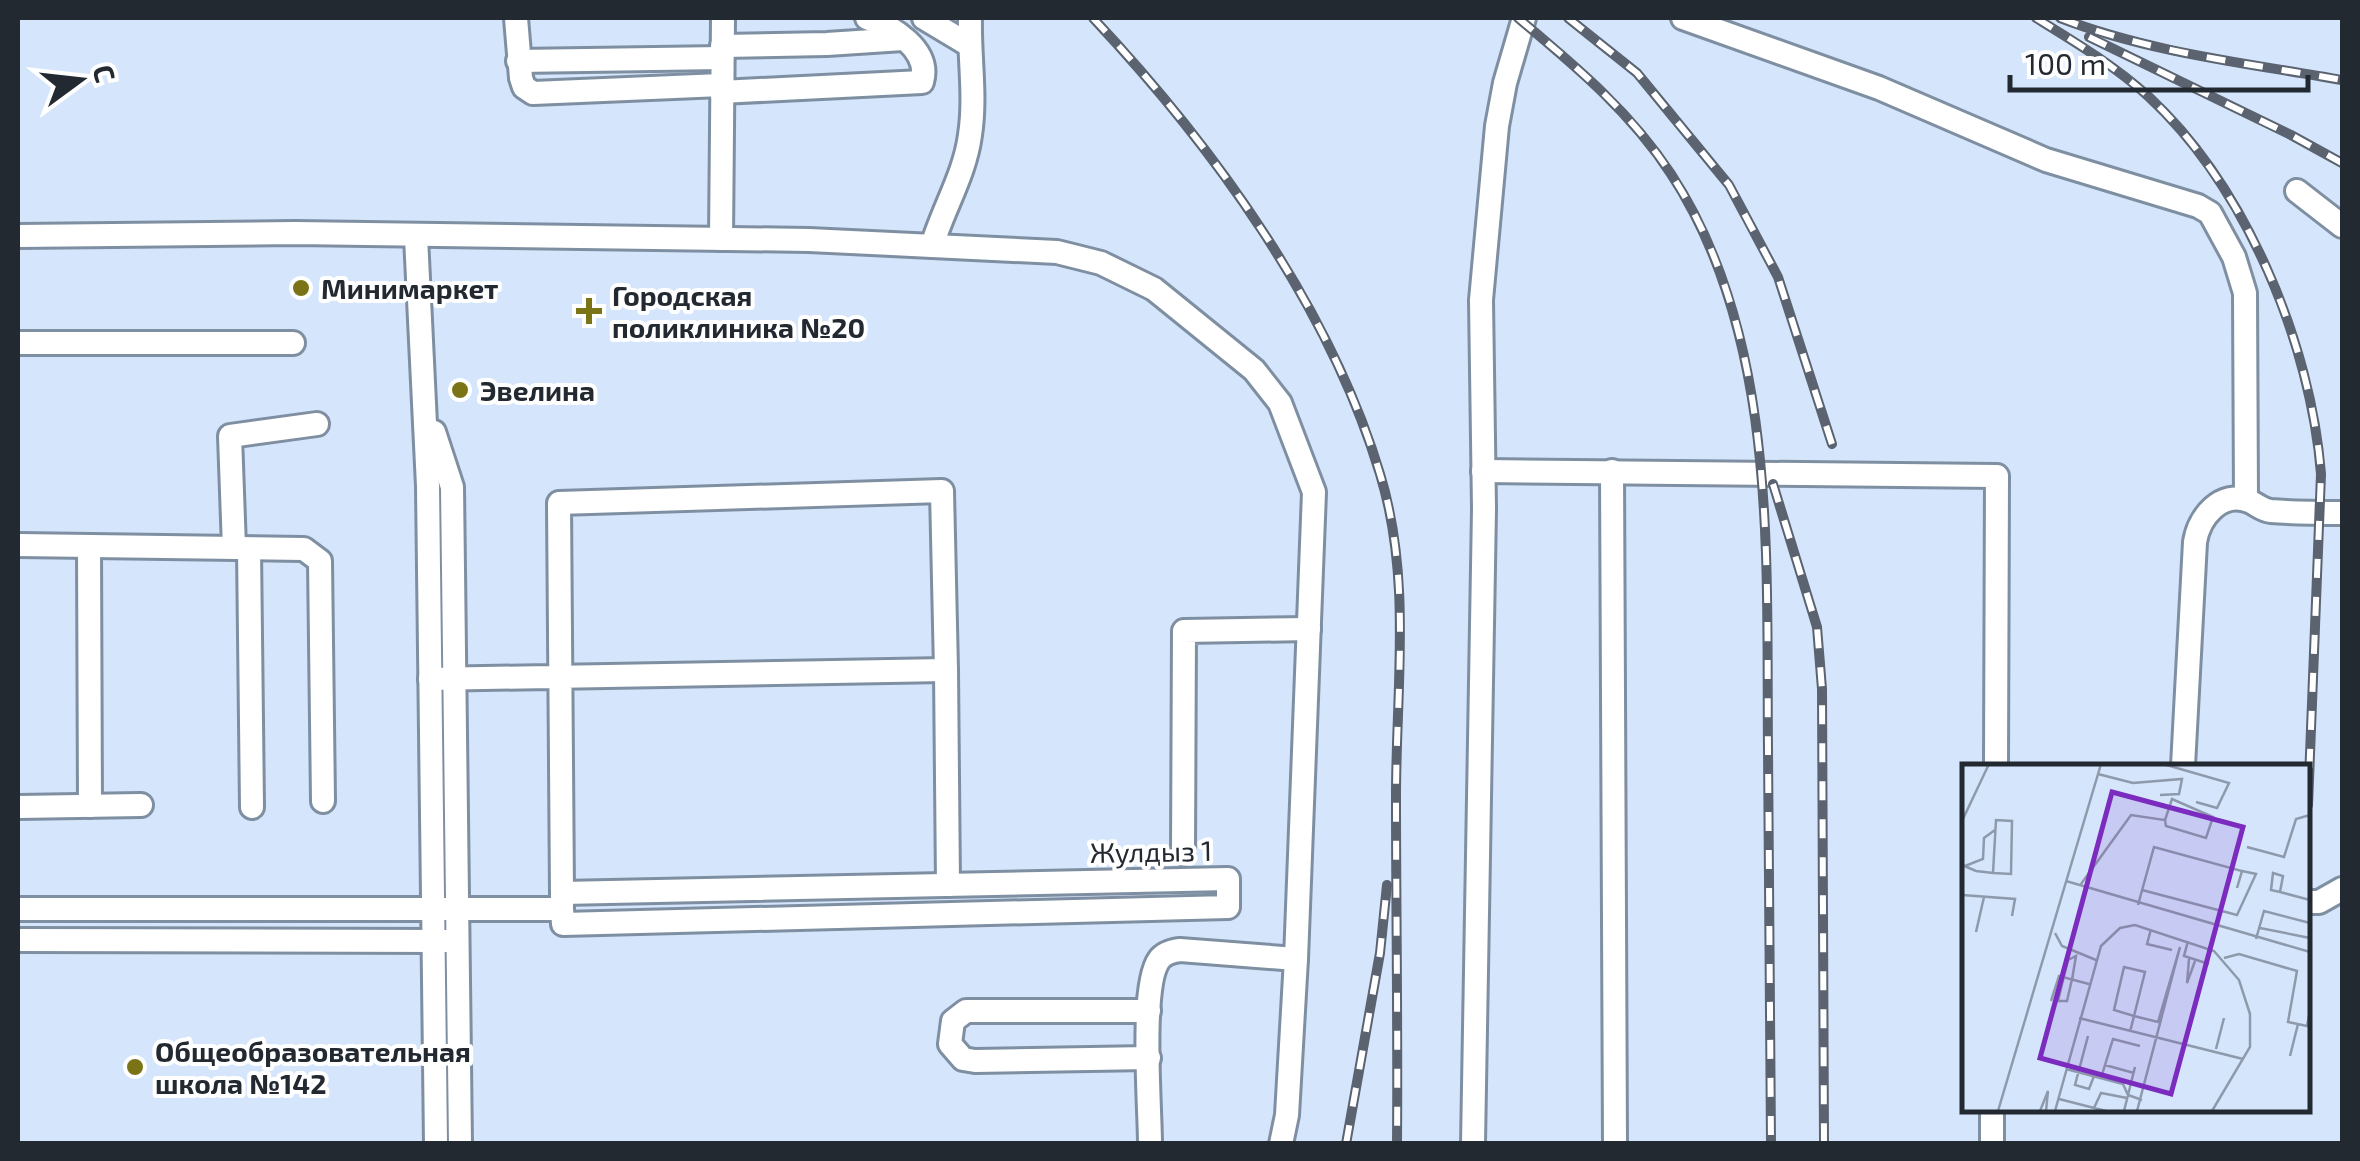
<svg xmlns="http://www.w3.org/2000/svg" width="2360" height="1161" font-family="'Exo 2',sans-serif">
  <style>
    .lines { fill: none; stroke-linecap: round; stroke-linejoin: round }
    .minor-casing { stroke: #7f8fa2; stroke-width: 28 }
    .minor { stroke: #fff; stroke-width: 22 }
    .rail-casing { stroke: #5a636f; stroke-width: 10 }
    .rail { stroke: #fff; stroke-width: 6; stroke-dasharray: 19; stroke-linecap: butt }
    .poi-dot { fill: #7b7417; stroke: #fff; stroke-width: 4 }
    .labels { text-anchor: middle; dominant-baseline: central; stroke-width: 8; stroke-linejoin: round; paint-order: stroke }
    .poi-label { font-size: 28px; font-weight: bold; fill: #232931; stroke: #fff; text-anchor: start }
    .street-label { font-size: 28px; fill: #232931; stroke: #fff }
    .inset-road { fill: none; stroke: #8e9aab; stroke-width: 2.5 }
    .view { fill: #7b2cbf; fill-opacity: 0.15; stroke: #7b2cbf; stroke-width: 5 }
    .inset-edge { fill: none; stroke: #232931; stroke-width: 5 }
  </style>
  <rect width="100%" height="100%" fill="#d5e6fc"/>
  <g class="lines">
    <g class="minor-casing">
      <g id="minor">
        <path d="M516,18L521,78L524,87L533,93L721,85"/>
        <path d="M924,18L969,45"/>
        <path d="M1683,18L1879,88L2046,160L2198,206L2210,213L2234,257L2245,293L2246,499"/>
        <path d="M722,46L827,44L903,39"/>
        <path d="M518,61L722,58"/>
        <path d="M721,92L922,82C931,50 893,27 867,18"/>
        <path d="M2297,191L2342,226"/>
        <path d="M18,236L295,233L809,240L1057,252L1101,263L1154,289L1254,370L1280,403L1314,492L1296,959L1287,1115L1281,1144"/>
        <path d="M416,237L428,486L436,1144"/>
        <path d="M721,239L723,18"/>
        <path d="M932,246C943,209 965,174 970,135C976,96 969,57 970,18"/>
        <path d="M18,343H293"/>
        <path d="M434,432L452,487L460,1144"/>
        <path d="M1483,471L1997,476L1996,766"/>
        <path d="M1612,471L1615,1144"/>
        <path d="M18,545L304,549L320,561L323,801"/>
        <path d="M89,546L90,806"/>
        <path d="M234,548L230,436L317,424"/>
        <path d="M249,549L252,807"/>
        <path d="M946,670L948,885"/>
        <path d="M430,679L946,670L942,491L559,503L562,893V906"/>
        <path d="M2183,766L2195,542C2199,517 2221,490 2249,501C2258,505 2262,510 2271,511C2294,513 2319,513 2342,513"/>
        <path d="M18,807L141,805"/>
        <path d="M1183,853L1184,631L1309,629"/>
        <path d="M2308,902H2319L2342,889"/>
        <path d="M18,909H562L563,924L1228,907V879L562,893"/>
        <path d="M18,940L449,941"/>
        <path d="M1149,1058L975,1061L963,1059L950,1044L953,1021L966,1011H1149"/>
        <path d="M1150,1144C1150,1107 1140,986 1159,960C1164,953 1172,951 1180,950L1296,959"/>
        <path d="M1473,1144L1484,509L1481,300L1497,126L1505,83L1524,18"/>
        <path d="M1992,1144V1108"/>
      </g>
    </g>
    <use href="#minor" class="minor"/>
    <g class="rail-casing">
      <g id="rail">
        <path d="M1093,18C1212,145 1329,305 1380,474C1412,578 1396,689 1396,796C1396,912 1398,1028 1397,1144"/>
        <path d="M1518,18C1574,65 1630,111 1671,174C1779,339 1766,560 1768,749C1769,881 1770,1012 1771,1144"/>
        <path d="M1568,18L1637,73L1729,185L1778,277L1832,444"/>
        <path d="M2036,18C2075,42 2115,66 2149,97C2246,187 2311,344 2321,474L2308,805"/>
        <path d="M2060,18C2151,53 2247,63 2342,80"/>
        <path d="M2089,37L2291,135L2342,163"/>
        <path d="M1773,484L1817,627L1822,689L1824,1144"/>
        <path d="M1346,1144L1380,953L1387,885"/>
      </g>
    </g>
    <use href="#rail" class="rail"/>
  </g>
  <g class="poi-dot">
    <circle cx="301" cy="288" r="10"/>
    <path d="M584 296h10v10h10v10h-10v10h-10v-10h-10v-10h10z"/>
    <circle cx="460" cy="390" r="10"/>
    <circle cx="135" cy="1067" r="10"/>
  </g>
  <g class="labels">
    <g class="poi-label">
      <text x="321" y="288">Минимаркет</text>
      <text x="612" y="295">Городская<tspan x="612" dy="32">поликлиника №20</tspan></text>
      <text x="480" y="390">Эвелина</text>
      <text x="155" y="1051">Общеобразовательная<tspan x="155" dy="32">школа №142</tspan></text>
    </g>
    <g class="street-label">
      <text transform="translate(1151 851) rotate(-1)">Жулдыз 1</text>
    </g>
  </g>
  <g transform="translate(1962 764)">
    <rect width="348" height="348" fill="#d5e6fc"/>
    <path class="inset-road" d="M201,0L267,19L255,44L234,38M136,10L171,19L220,15L217,30L198,31M0,57L27,0M285,83L322,93L334,55L348,51M0,101L14,107L31,109L49,110L50,57L34,56L31,109M3,102L21,95L22,74L33,66M104,117L348,188M119,120L169,51L203,56L204,62L244,74L251,53L210,35L203,56M180,126L275,151L294,110L280,107M318,128L321,112L311,109L309,126L318,128L348,136M0,131L53,135L50,152M176,141L192,83L280,107L275,124M298,164L348,174M189,165L185,180L210,186M14,168L22,133M93,169L100,182L134,196M294,175L302,147L348,159M226,177L222,192L247,200M262,194L277,190L335,207L326,258L345,262L348,247M227,195L225,219L233,197M110,215L105,237H96L106,196L114,192L110,216M89,237L97,212L127,220M117,254L281,295M168,266L169,264L183,208L162,203L152,246L172,252L196,258H198M126,272L113,321L127,325L132,312M254,285L262,254M328,292L336,260M143,301L172,309M104,305L161,320L166,331L180,336M139,314L151,275L178,282M97,335L144,347M132,344L139,329L165,334M36,347L139,0M78,347L86,327L84,347M93,347L139,182L158,164L173,161L252,187L277,216L288,250V283L250,347M162,347L173,303M175,347L218,183L196,258"/>
    <path class="view" d="M150,28L281,63L209,330L78,294Z"/>
    <rect width="348" height="348" class="inset-edge"/>
  </g>
  <rect width="2360" height="1161" fill="none" stroke="#232931" stroke-width="40"/>
  <g transform="translate(80 80) rotate(75)" stroke="#ffffff" stroke-width="8" paint-order="stroke">
  <path d="M0-8L18 38L0 25L-18 38Z" fill="#232931"/>
  <text y="-15" font-size="28" font-weight="bold" text-anchor="middle" fill="#232931">С</text>
  </g>
  <path d="M2010 75v15h298v-15" fill="none" stroke="#232931" stroke-width="5"/>
  <text x="2025" y="75" font-size="30" fill="#232931" stroke="#ffffff" stroke-width="8" paint-order="stroke">100 m</text>
</svg>
